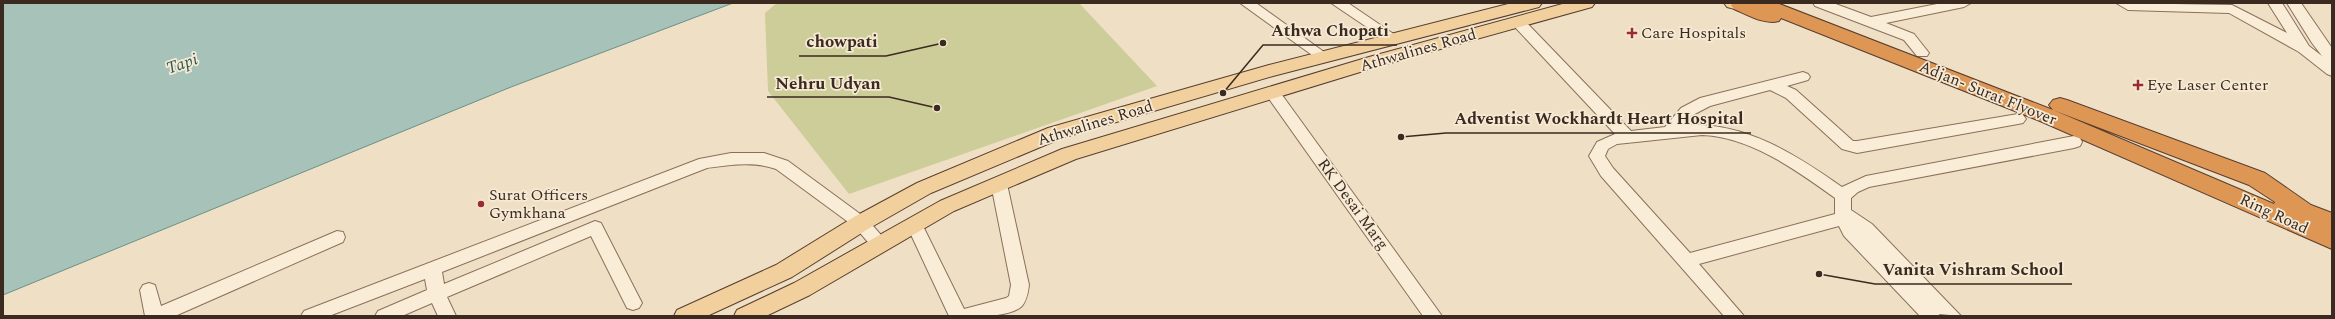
<svg xmlns="http://www.w3.org/2000/svg" width="2335" height="319" font-family="Spectral,serif">
  <style>
    .green { fill: #cccd98 }
    .water { fill: #a7c2b8; stroke: #6d9185 }
    .lines { fill: none; stroke-linecap: round; stroke-linejoin: round }
    .minor-casing { stroke: #8a705b; stroke-width: 2 }
    .major-casing { stroke: #583e2f; stroke-width: 2 }
    .highway-casing { stroke: #583e2f; stroke-width: 2 }
    .minor { fill: #f9edd8; fill-rule: evenodd }
    .major { fill: #f2d09d; fill-rule: evenodd }
    .highway { fill: #de9655; fill-rule: evenodd }
    .poi-dot { fill: #9a2a34; stroke: #f6ead5; stroke-width: 1.5 }
    .labels { text-anchor: middle; dominant-baseline: central; stroke-width: 3.5; stroke-linejoin: round; paint-order: stroke }
    .poi-label { font-size: 16px; fill: #3a2a1f; stroke: #f6ead5; text-anchor: start }
    .street-label { font-size: 16px; fill: #3a2a1f; stroke: #f6ead5 }
    .water-label { font-size: 17px; font-style: italic; fill: #2e5a53; stroke: #f6ead5 }
    .leader { fill: none; stroke: #3a2a1f; stroke-width: 1.5 }
    .callout-dot { fill: #3a2a1f; stroke: #f6ead5; stroke-width: 1.5 }
    .callout-label { font-size: 17px; text-anchor: middle; font-weight: bold; fill: #3a2a1f; stroke: #f6ead5; stroke-width: 3.5; stroke-linejoin: round; paint-order: stroke }
  </style>
  <rect width="100%" height="100%" fill="#efdfc5"/>
  <path class="green" d="M777,3H1079L1157,86L849,194L768,91L765,13Z"/>
  <path class="water" d="M3,3H733L511,87L3,295Z"/>
  <g class="lines">
    <g class="minor-casing">
      <g id="minor">
        <path d="M1240,3H1256L1331,57L1329,60H1319Z"/>
        <path d="M1331,3H1348L1401,39L1394,44L1389,42Z"/>
        <path d="M1813,3H1833L1871,17L1942,3H1971L1964,7L1886,23L1914,34L1929,53L1927,56H1917L1904,40L1815,6Z"/>
        <path d="M2116,3L2232,5L2287,33L2268,3H2282L2309,46L2322,56L2312,43L2287,3H2301L2332,48V76L2327,74L2299,52L2229,13L2128,10Z"/>
        <path d="M1518,17L1523,19L1631,131L1665,127L1681,108L1700,98L1803,72L1808,74L1810,77L1808,80L1787,86L1796,90L1853,141H1857L2018,114L2023,115L2026,119L2023,123L2018,124L1857,153L1842,149L1786,98L1770,90L1710,106L1691,116L1684,125C1744,121 1795,154 1842,187L1866,176L2074,136L2080,138L2082,142L2080,146L2074,148L1869,187L1858,192L1851,198V210L1872,224L1961,316L1939,314L1940,316H1920L1844,236L1839,226L1699,264L1744,316H1724L1601,176L1589,156L1597,142L1615,134L1513,25L1511,22ZM1702,135C1751,137 1796,170 1835,198V214L1690,253L1613,168L1605,156L1608,149L1617,144Z"/>
        <path d="M1272,87L1277,88L1442,316H1423L1267,96L1264,92L1267,88Z"/>
        <path d="M731,153H764L788,161L867,219L888,243L885,248L879,249L873,248L855,227L776,169C754,161 730,165 707,168L442,272L444,284L595,221L601,223L603,227L642,303L639,308L633,310L627,308L591,236L447,297L456,316H438L432,303L402,316H375L378,311L427,290L425,279L329,316H301L304,311L699,159Z"/>
        <path d="M999,178L1005,180L1007,184L1029,285C1028,292 1027,300 1022,306C1009,319 967,316 949,316L906,224L908,220L914,218L920,220L964,309L1006,298L1009,296L1011,285L991,184L993,180Z"/>
        <path d="M337,231L343,232L345,237L343,242L175,316H145L140,290L143,285L149,283L155,285L161,306Z"/>
      </g>
    </g>
    <g class="major-casing">
      <g id="major">
        <path d="M1512,3H1542L1539,7L1273,76L1062,138L931,193L868,229L792,277L707,316H674L677,310L776,265L854,217L917,183L1048,128L1269,65Z"/>
        <path d="M1566,3H1595L1592,7L1383,65L1076,159L954,211L810,295L766,316H734L737,310L794,283L940,201L1062,149L1369,57Z"/>
        <path d="M1724,3H1765C1757,15 1738,10 1727,7Z"/>
      </g>
    </g>
    <g class="highway-casing">
      <path id="highway" d="M1733,3H1777L2053,110L2049,105L2053,100L2060,98L2067,100L2265,173L2311,205L2332,213V249L2040,121L1781,18L1779,21C1764,25 1748,15 1734,9L1731,5ZM2053,110L2249,185L2275,202L2274,204Z"/>
    </g>
    <use href="#minor" class="minor"/>
    <use href="#major" class="major"/>
    <use href="#highway" class="highway"/>
  </g>
  <g class="poi-dot">
    <path d="M1630 27h4v4h4v4h-4v4h-4v-4h-4v-4h4z"/>
    <path d="M2136 79h4v4h4v4h-4v4h-4v-4h-4v-4h4z"/>
    <circle cx="481" cy="204" r="4"/>
  </g>
  <g class="labels">
    <g class="poi-label">
      <text x="1641" y="33">Care Hospitals</text>
      <text x="2147" y="85">Eye Laser Center</text>
      <text x="489" y="195">Surat Officers<tspan x="489" dy="18">Gymkhana</tspan></text>
    </g>
    <g class="street-label">
      <text transform="translate(1418 50) rotate(-16)">Athwalines Road</text>
      <text transform="translate(1988 93) rotate(22)">Adjan- Surat Flyover</text>
      <text transform="translate(1095 123) rotate(-17)">Athwalines Road</text>
      <text transform="translate(1353 204) rotate(54)">RK Desai Marg</text>
      <text transform="translate(2274 214) rotate(25)">Ring Road</text>
    </g>
    <g class="water-label">
      <text transform="translate(182 64) rotate(-19)">Tapi</text>
    </g>
  </g>
  <path class="leader" d="M1223 93L1263 45H1397M943 43L886 56H799M937 108L889 97H767M1401 137L1446 133H1751M1819 274L1875 284H2072"/>
  <g class="callout-dot">
    <circle cx="1223" cy="93" r="4"/>
    <circle cx="943" cy="43" r="4"/>
    <circle cx="937" cy="108" r="4"/>
    <circle cx="1401" cy="137" r="4"/>
    <circle cx="1819" cy="274" r="4"/>
  </g>
  <g class="callout-label">
    <text x="1330" y="36">Athwa Chopati</text>
    <text x="842" y="47">chowpati</text>
    <text x="828" y="89">Nehru Udyan</text>
    <text x="1599" y="124">Adventist Wockhardt Heart Hospital</text>
    <text x="1973" y="275">Vanita Vishram School</text>
  </g>
  <rect width="2335" height="319" fill="none" stroke="#3a2a1f" stroke-width="8"/>
</svg>
